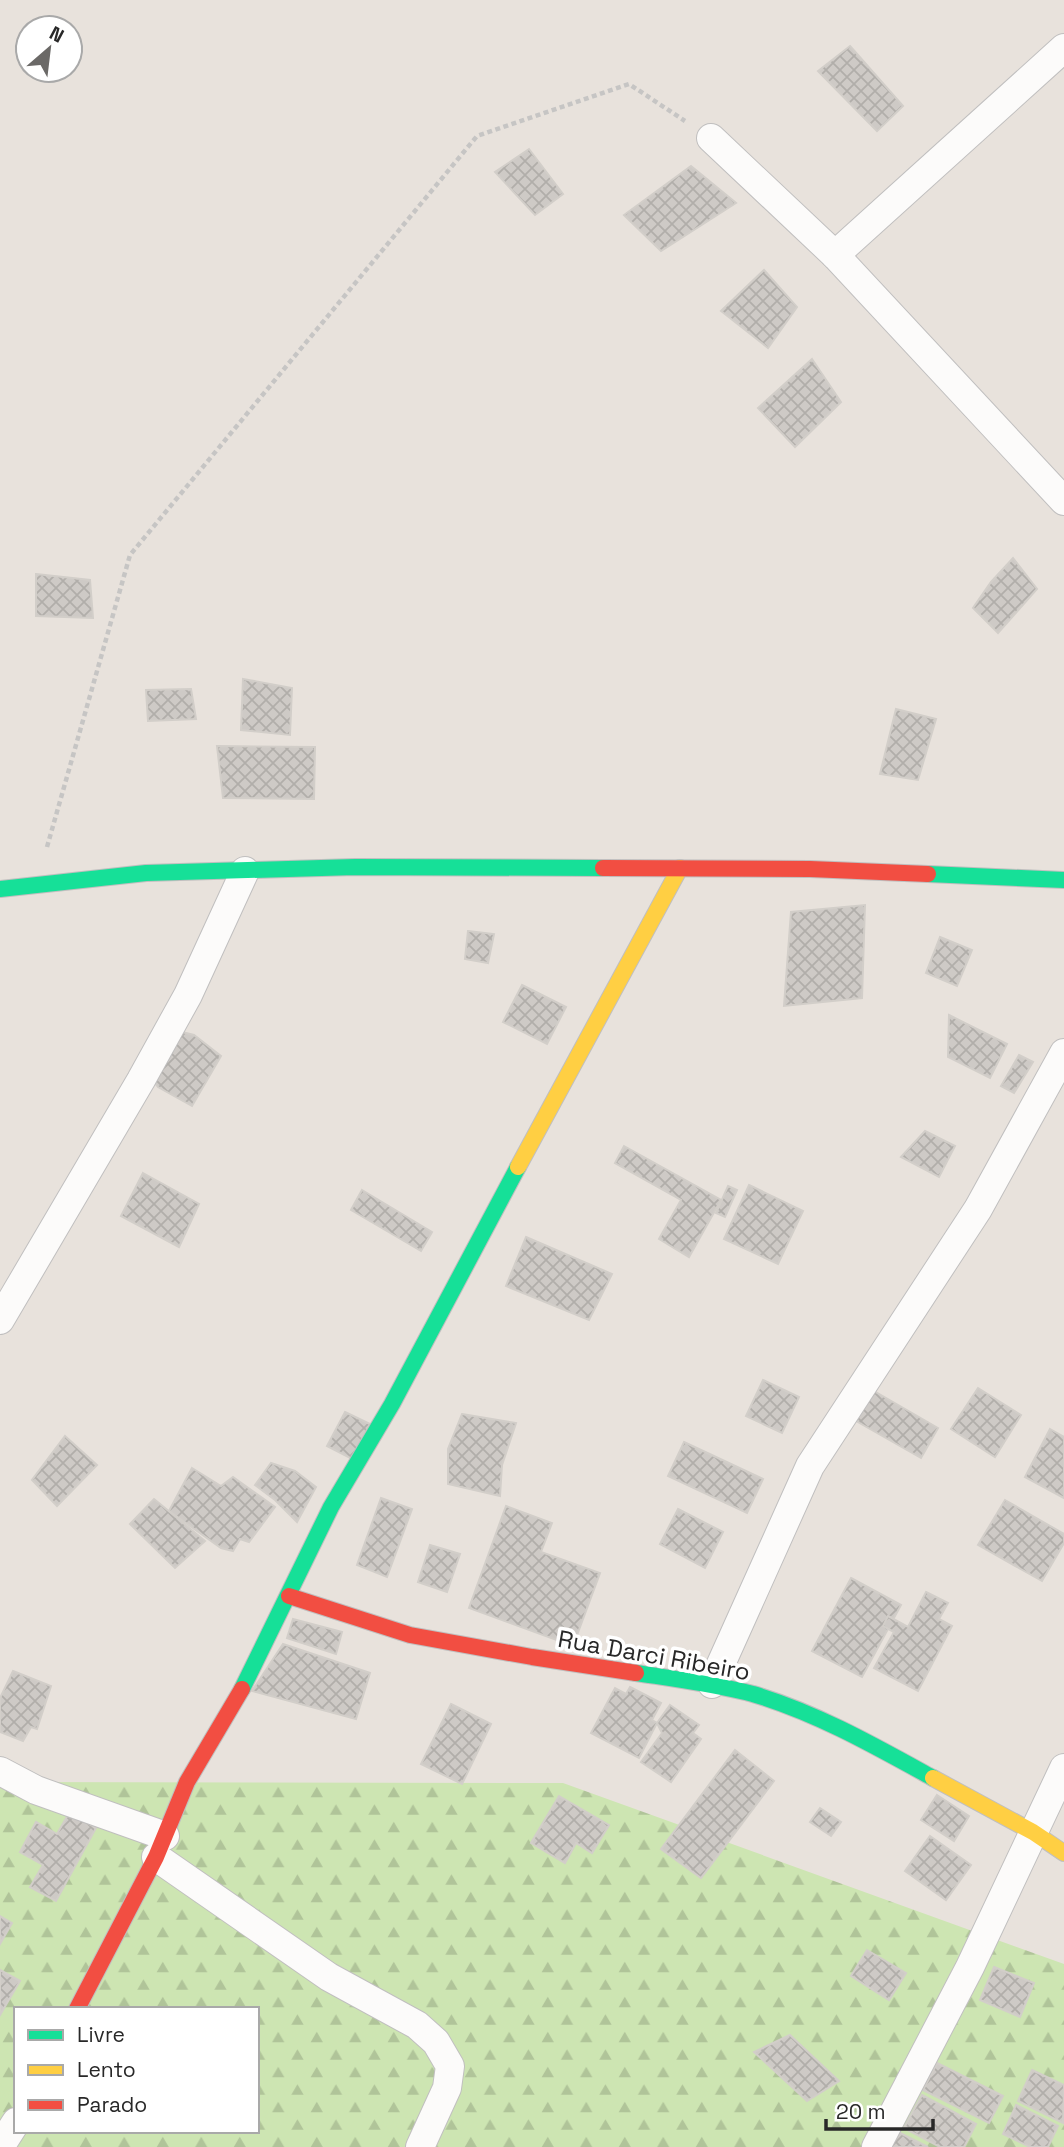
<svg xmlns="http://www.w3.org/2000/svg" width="1064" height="2147" font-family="'Space Grotesk',sans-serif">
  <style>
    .forest { fill: url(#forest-firs); fill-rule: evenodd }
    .building { fill: url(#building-cross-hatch); stroke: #d2cec9; stroke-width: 2 }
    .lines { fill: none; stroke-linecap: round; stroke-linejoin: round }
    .street-casing { stroke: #c0bfbf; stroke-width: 30 }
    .fast-casing { stroke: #c0bfbf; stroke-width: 18 }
    .slow-casing { stroke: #c0bfbf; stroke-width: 18 }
    .jam-casing { stroke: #c0bfbf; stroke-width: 18 }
    .path { stroke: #c6c5c4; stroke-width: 4.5; stroke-dasharray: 5 3.5; stroke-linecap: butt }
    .street { stroke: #fcfbfa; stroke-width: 28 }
    .fast { stroke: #16e098; stroke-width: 16 }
    .slow { stroke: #ffcf43; stroke-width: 16 }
    .jam { stroke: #f24e42; stroke-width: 16 }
    .labels { text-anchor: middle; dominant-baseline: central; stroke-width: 7; stroke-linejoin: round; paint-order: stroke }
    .street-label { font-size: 24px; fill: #282828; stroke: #fff }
  </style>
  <defs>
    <pattern id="forest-firs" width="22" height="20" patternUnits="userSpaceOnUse" patternTransform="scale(1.75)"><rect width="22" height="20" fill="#cde5b2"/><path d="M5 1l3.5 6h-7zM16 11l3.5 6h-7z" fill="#b0c499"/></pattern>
    <pattern id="building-cross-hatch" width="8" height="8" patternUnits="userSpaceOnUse" patternTransform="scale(1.75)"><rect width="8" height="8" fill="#cecac6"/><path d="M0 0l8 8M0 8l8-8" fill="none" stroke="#b1aeaa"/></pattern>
  </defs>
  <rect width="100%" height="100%" fill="#e8e2dc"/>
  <path class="forest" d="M0,1782L563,1783L1064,1964V2147H0ZM16,2009H257V2131H16Z"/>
  <g class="building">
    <path d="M850,46L903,106L877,131L818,71Z"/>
    <path d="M529,149L563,194L535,215L495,172Z"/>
    <path d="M691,166L736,203L661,251L624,215Z"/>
    <path d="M764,270L797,307L768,348L721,311Z"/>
    <path d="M812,359L841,402L795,447L758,408Z"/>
    <path d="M1013,558L1037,589L998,633L973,608L991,582Z"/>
    <path d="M36,574L90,580L93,618L36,616Z"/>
    <path d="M243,679L292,688L290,735L241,730Z"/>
    <path d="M191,689L196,719L148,721L146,690Z"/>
    <path d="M896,709L936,719L918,780L880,774Z"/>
    <path d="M217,746L315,747L314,799L223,798Z"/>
    <path d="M865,905L862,998L784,1006L791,912Z"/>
    <path d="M468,931L494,934L488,963L465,959Z"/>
    <path d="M940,937L972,950L957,986L926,973Z"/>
    <path d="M522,985L566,1007L547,1044L503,1022Z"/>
    <path d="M949,1015L1007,1044L990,1078L948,1057Z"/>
    <path d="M174,1030L194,1035L221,1056L192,1106L158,1087L149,1076Z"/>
    <path d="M1019,1055L1033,1062L1014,1093L1001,1086Z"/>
    <path d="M925,1131L955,1146L939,1177L901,1157Z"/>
    <path d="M624,1146L721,1200L689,1257L659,1239L681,1200L615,1163Z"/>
    <path d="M143,1173L199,1204L179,1247L121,1216Z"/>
    <path d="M749,1185L803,1211L778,1264L724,1239Z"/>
    <path d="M728,1186L737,1190L725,1217L716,1213Z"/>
    <path d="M362,1190L432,1232L421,1251L351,1210Z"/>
    <path d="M526,1237L612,1274L589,1320L506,1286Z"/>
    <path d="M763,1380L799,1397L782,1433L746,1416Z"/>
    <path d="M978,1388L1021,1415L995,1457L951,1429Z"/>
    <path d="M874,1391L938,1428L921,1458L856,1421Z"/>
    <path d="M345,1412L370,1424L352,1459L327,1446Z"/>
    <path d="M462,1414L516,1423L502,1465L500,1496L448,1484V1449Z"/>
    <path d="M1050,1429L1064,1437V1498L1025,1477Z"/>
    <path d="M65,1436L97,1465L57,1506L32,1480Z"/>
    <path d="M684,1442L763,1479L747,1513L668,1476Z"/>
    <path d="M271,1463L295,1471L316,1487L297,1522L275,1500L255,1485Z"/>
    <path d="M192,1468L221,1486L233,1477L275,1507L249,1542L240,1539L233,1551L221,1548L169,1511Z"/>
    <path d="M381,1498L412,1509L387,1577L357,1565Z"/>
    <path d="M154,1499L205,1541L175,1568L130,1524Z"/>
    <path d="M1005,1500L1064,1534V1543L1042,1581L978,1545Z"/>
    <path d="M506,1506L552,1523L541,1552L600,1573L573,1646L469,1608Z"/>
    <path d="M678,1509L723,1532L705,1568L660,1544Z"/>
    <path d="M430,1545L460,1554L447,1592L418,1582Z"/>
    <path d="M851,1578L901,1605L862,1677L812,1651Z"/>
    <path d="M926,1592L948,1603L939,1619L952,1626L918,1691L874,1668L894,1632L883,1626L888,1616L908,1627Z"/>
    <path d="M293,1619L342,1632L336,1654L287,1638Z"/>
    <path d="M283,1644L370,1673L356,1719L252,1691Z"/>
    <path d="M13,1671L51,1686L37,1729L31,1727L23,1741L0,1732V1698Z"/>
    <path d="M630,1687L661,1703L652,1720L657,1723L639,1758L591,1733L615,1688L626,1694Z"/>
    <path d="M451,1704L491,1724L462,1784L421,1764Z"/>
    <path d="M670,1705L699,1725L693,1733L701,1739L671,1782L641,1762L662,1733L657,1723Z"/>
    <path d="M735,1750L774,1781L701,1878L661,1849Z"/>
    <path d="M937,1795L969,1816L954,1841L921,1820Z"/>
    <path d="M559,1796L609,1825L592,1853L576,1843L565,1863L531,1843Z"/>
    <path d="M820,1808L841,1822L831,1836L810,1822Z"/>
    <path d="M69,1813L96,1828L56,1901L30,1887L43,1865L20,1852L36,1822L57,1834Z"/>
    <path d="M930,1836L971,1865L946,1900L905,1871Z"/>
    <path d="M0,1916L12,1923L0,1944Z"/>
    <path d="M867,1950L906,1973L889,2000L851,1976Z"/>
    <path d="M994,1967L1034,1983L1020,2017L980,2000Z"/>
    <path d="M0,1970L20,1981L0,2015Z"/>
    <path d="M790,2035L839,2081L807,2101L754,2052Z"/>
    <path d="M937,2063L1003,2096L989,2123L923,2090Z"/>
    <path d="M1032,2070L1064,2085L1063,2123L1018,2101Z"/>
    <path d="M922,2095L976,2124L964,2147H940L904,2128Z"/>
    <path d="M1016,2105L1058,2126L1048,2147H1030L1003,2134Z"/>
    <path d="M898,2132L928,2147H891Z"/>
  </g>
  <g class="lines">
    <g class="street-casing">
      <g id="street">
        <path d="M711,138L835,255L1064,501"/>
        <path d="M835,255L1064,48"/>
        <path d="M0,1320L141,1080L188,995L245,871"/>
        <path d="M712,1684L810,1466L978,1209L1064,1053"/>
        <path d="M0,1771L36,1790L165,1836"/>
        <path d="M156,1857L329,1977L417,2025L436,2042L450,2066L447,2088L420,2147"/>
        <path d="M0,2147L16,2122"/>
        <path d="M876,2147L970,1967L1064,1768"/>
      </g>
    </g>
    <g class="fast-casing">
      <g id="fast">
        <path d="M928,874L1064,880"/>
        <path d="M0,889L146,873L355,867L603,868"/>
        <path d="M636,1673C675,1679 714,1684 753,1694C817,1713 875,1746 933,1778"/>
        <path d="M242,1689L331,1507L392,1404L518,1167"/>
      </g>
    </g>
    <g class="slow-casing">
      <g id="slow">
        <path d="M518,1167L680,868"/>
        <path d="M933,1778L1033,1832L1064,1853"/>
      </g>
    </g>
    <g class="jam-casing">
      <g id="jam">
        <path d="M603,868L810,869L928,874"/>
        <path d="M289,1596L410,1635L532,1657L636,1673"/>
        <path d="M77,2009L156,1857L187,1782L242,1689"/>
      </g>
    </g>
    <path class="path" d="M47,847L130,555L477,136L629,84L685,121"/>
    <use href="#street" class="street"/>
    <use href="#fast" class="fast"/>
    <use href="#slow" class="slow"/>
    <use href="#jam" class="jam"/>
  </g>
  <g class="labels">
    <g class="street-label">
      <text transform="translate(654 1655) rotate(10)">Rua Darci Ribeiro</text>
    </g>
  </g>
  <rect x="14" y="2007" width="245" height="126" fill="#ffffff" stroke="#a9a9a9" stroke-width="2"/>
  <rect x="28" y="2030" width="35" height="10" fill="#16e098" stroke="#a9a9a9" stroke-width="2"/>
  <text x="77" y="2042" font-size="21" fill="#282828">Livre</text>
  <rect x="28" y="2065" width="35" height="10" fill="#ffcf43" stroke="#a9a9a9" stroke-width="2"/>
  <text x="77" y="2077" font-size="21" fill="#282828">Lento</text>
  <rect x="28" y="2100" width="35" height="10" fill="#f24e42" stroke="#a9a9a9" stroke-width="2"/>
  <text x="77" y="2112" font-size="21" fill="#282828">Parado</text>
  <g transform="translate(49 49) rotate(28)"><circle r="33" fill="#ffffff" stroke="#a9a9a9" stroke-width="2"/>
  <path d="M0-5L12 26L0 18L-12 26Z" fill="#6b6967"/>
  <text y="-10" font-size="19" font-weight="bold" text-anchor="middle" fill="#282828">N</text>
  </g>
  <path d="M826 2119v10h107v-10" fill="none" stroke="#282828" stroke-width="3.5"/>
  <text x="836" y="2119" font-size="21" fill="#282828" stroke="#ffffff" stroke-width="5" paint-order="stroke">20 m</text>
</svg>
